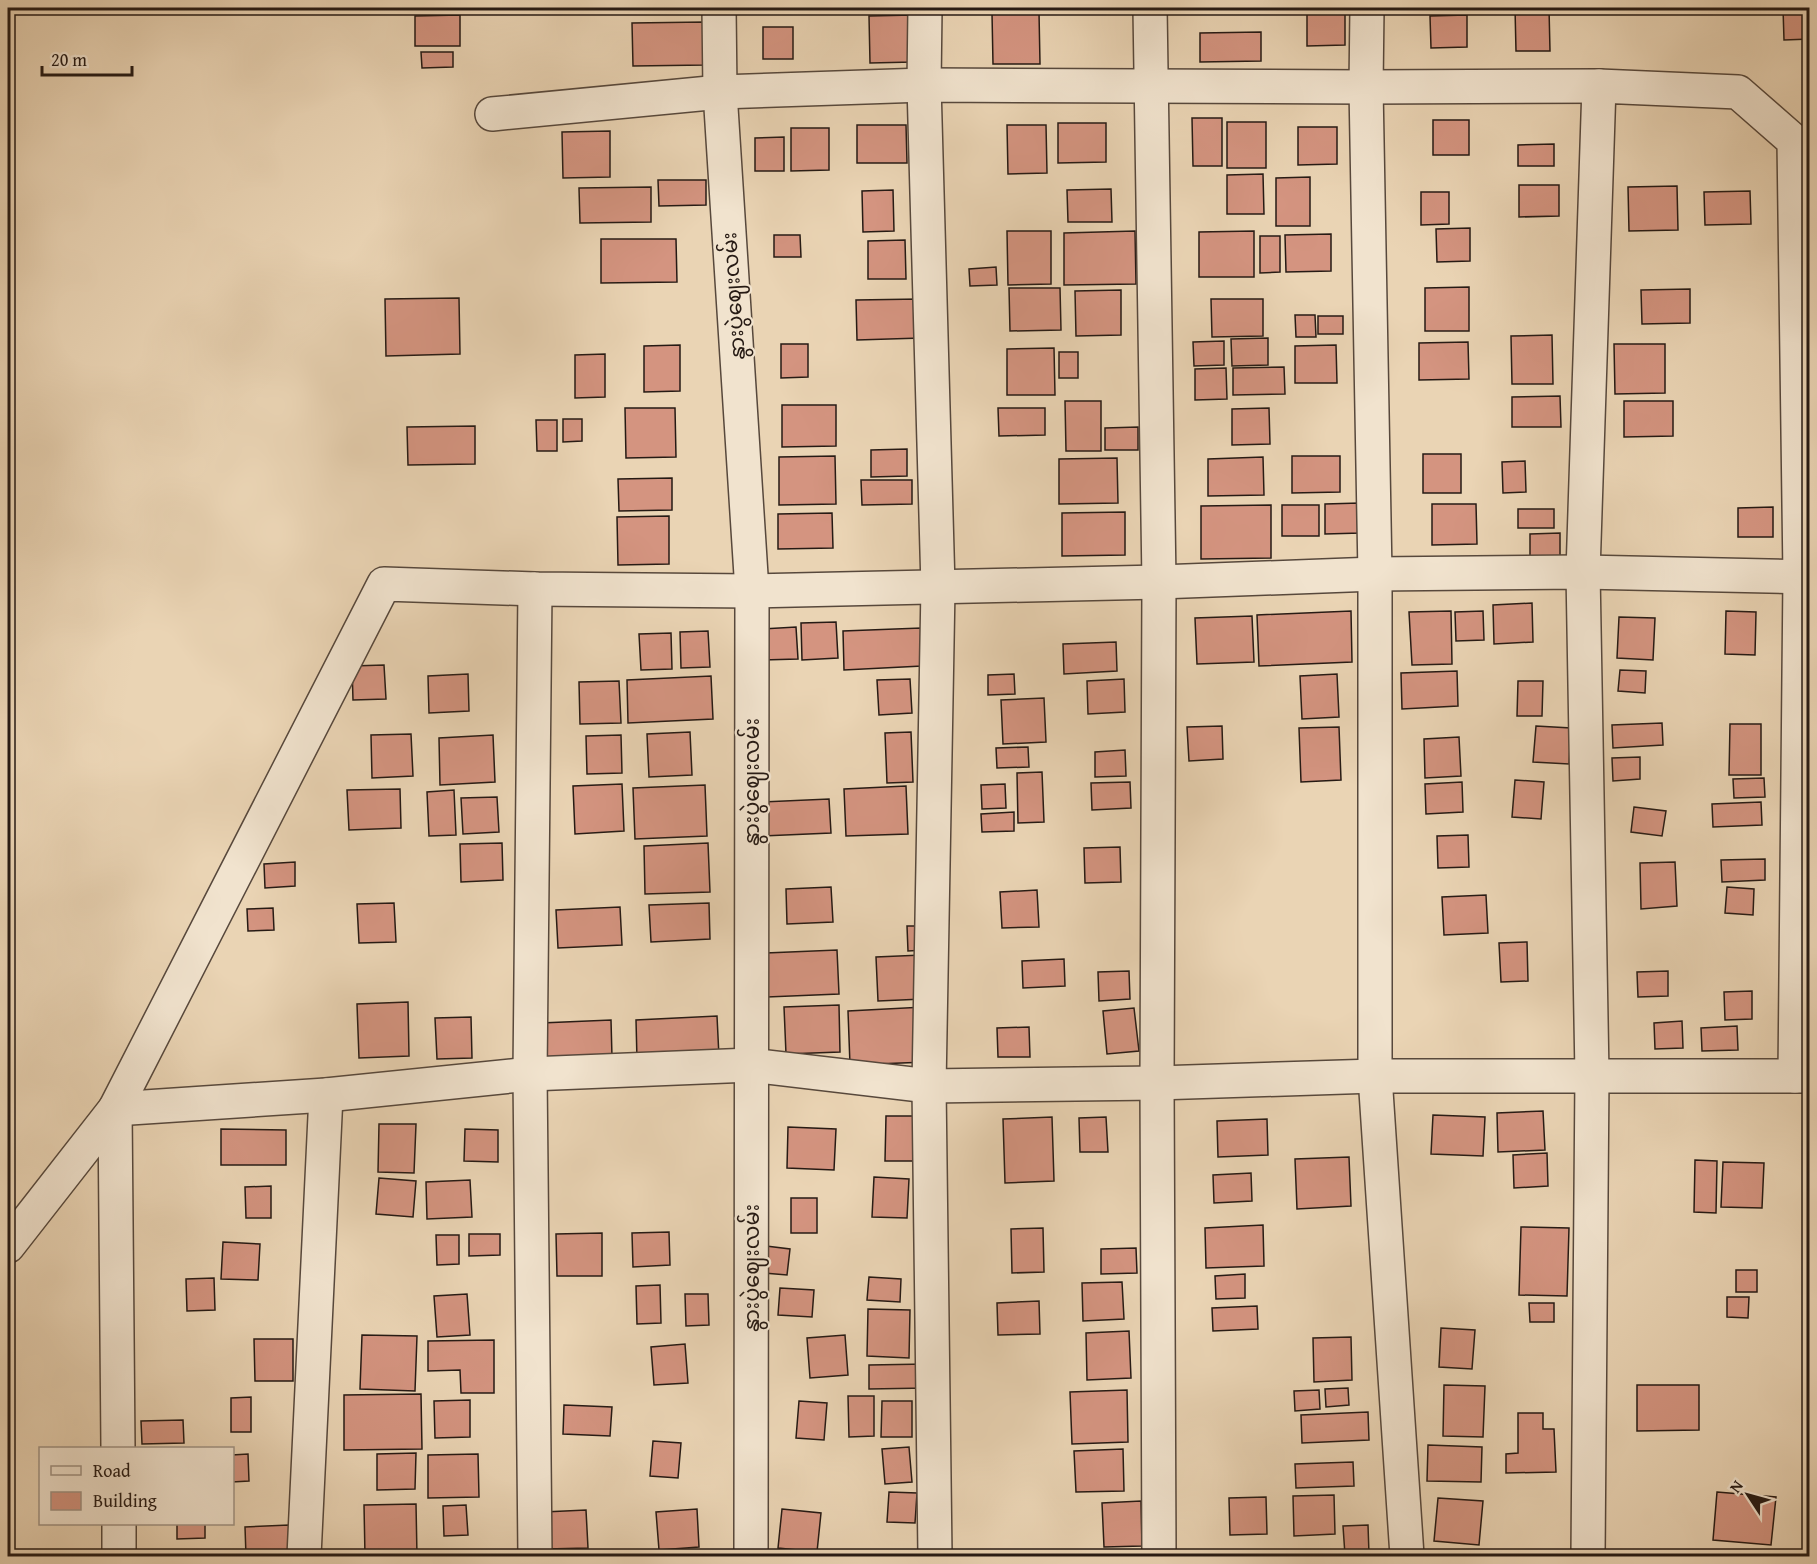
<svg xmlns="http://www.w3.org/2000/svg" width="1817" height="1564" font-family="'Gentium Book Plus','Noto Sans Myanmar',serif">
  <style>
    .building { fill: #d49480; stroke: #261a14; stroke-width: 1.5 }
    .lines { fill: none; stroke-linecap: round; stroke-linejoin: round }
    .minor-casing { stroke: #57483c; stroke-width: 36 }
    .minor { stroke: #f1e3ce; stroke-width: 33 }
    .labels { text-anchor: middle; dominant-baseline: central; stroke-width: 4.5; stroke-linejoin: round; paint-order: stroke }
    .street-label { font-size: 21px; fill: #261a14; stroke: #f1e3ce }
  </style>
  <rect width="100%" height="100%" fill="#ead4b4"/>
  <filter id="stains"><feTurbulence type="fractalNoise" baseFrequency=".00333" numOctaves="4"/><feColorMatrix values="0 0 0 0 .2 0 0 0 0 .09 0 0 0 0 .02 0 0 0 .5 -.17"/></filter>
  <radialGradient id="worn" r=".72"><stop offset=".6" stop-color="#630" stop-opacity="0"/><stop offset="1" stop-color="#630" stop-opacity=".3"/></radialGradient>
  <g class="building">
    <path d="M631,8H693V9L631,10Z"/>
    <path d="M1307,8H1345V45L1307,46Z"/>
    <path d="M1515,8H1549L1550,51H1516Z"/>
    <path d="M1783,8H1809L1810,39L1784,40Z"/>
    <path d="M1039,12L1040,64H993L992,13Z"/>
    <path d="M460,15V46H415V16Z"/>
    <path d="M913,15V62L870,63L869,16Z"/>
    <path d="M1467,15V47L1431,48L1430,16Z"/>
    <path d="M705,22L706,65L633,66L632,23Z"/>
    <rect x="763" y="27" width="30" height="32"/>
    <path d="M1261,32V61L1200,62V33Z"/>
    <path d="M1803,45H1810V83H1805Z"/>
    <path d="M421,52H453V67L422,68Z"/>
    <path d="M1192,118H1222V166H1193Z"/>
    <rect x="1433" y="120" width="36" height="35"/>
    <rect x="1227" y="122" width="39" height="46"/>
    <path d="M1058,123H1106V162L1058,163Z"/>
    <path d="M857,125H906L907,163H857Z"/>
    <path d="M1007,125H1046L1047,173L1008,174Z"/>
    <path d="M1298,127H1337V164L1298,165Z"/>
    <path d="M791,128H829V170L791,171Z"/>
    <path d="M610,131V177L563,178L562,132Z"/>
    <path d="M784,137V171H755V138Z"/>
    <path d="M1554,144V166H1518V145Z"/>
    <path d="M1263,174L1264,214H1227V175Z"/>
    <path d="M1310,177V226H1276V178Z"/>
    <path d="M658,180H706V205L659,206Z"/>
    <path d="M1519,185H1559V216L1519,217Z"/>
    <path d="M1677,186L1678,230L1629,231L1628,187Z"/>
    <path d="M651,187V222L580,223L579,188Z"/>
    <path d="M1111,189L1112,222H1068L1067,190Z"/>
    <path d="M893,190L894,231L863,232L862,191Z"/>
    <path d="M1750,191L1751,224L1705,225L1704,192Z"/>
    <path d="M1421,192H1449V224L1421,225Z"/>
    <path d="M1470,228V261L1437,262L1436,229Z"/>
    <path d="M1007,231H1051V284L1008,285Z"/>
    <path d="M1135,231L1136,284L1064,285V233Z"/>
    <path d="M1254,231V277H1199V232Z"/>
    <path d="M1331,234V271L1286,272L1285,235Z"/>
    <path d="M774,235H800L801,257H774Z"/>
    <path d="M1260,236H1280V272L1260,273Z"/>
    <path d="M601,239H676L677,282L601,283Z"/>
    <path d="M905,240L906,279H868V241Z"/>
    <path d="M996,267L997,285L970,286L969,269Z"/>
    <path d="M1469,287V331H1425V288Z"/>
    <path d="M1009,288H1060L1061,330L1010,331Z"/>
    <path d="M1690,289V323L1642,324L1641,290Z"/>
    <path d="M1121,290V335L1076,336L1075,291Z"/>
    <path d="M459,298L460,354L386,356L385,299Z"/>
    <path d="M920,299L921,338L857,340L856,300Z"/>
    <path d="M1211,299H1263V336L1212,337Z"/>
    <path d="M1295,315H1315L1316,337H1296Z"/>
    <rect x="1318" y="316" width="25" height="18"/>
    <path d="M1552,335L1553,384H1512L1511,336Z"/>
    <path d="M1268,338V365L1232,366L1231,339Z"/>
    <path d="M1224,341V365L1194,366L1193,342Z"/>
    <path d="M1468,342L1469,379L1419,380V343Z"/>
    <path d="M781,344H808V377L781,378Z"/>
    <path d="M1614,344H1665V393L1615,394Z"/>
    <path d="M680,345V391L644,392V346Z"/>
    <path d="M1336,345L1337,383H1295V346Z"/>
    <path d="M1054,348L1055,395H1007V349Z"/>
    <rect x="1059" y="352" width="19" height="26"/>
    <path d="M605,354V397L575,398V355Z"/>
    <path d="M1284,367L1285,394L1233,395V368Z"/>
    <path d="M1226,368L1227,399L1195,400V369Z"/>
    <path d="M1560,396L1561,427H1512V397Z"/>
    <path d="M1065,401H1101V451H1066Z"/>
    <path d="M1624,401H1673V436L1624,437Z"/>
    <path d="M782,405H836V446L782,447Z"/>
    <path d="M625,408H675L676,457L626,458Z"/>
    <path d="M998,408H1045V435L999,436Z"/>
    <path d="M1269,408L1270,444L1232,445V409Z"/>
    <path d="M563,419H582V441L563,442Z"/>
    <path d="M536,420H557V451H537Z"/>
    <path d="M475,426V464L408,465L407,427Z"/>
    <path d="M1138,427V450H1105V428Z"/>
    <path d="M907,449V476L871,477V450Z"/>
    <rect x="1423" y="454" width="38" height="39"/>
    <path d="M835,456L836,504L779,505V457Z"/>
    <path d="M1292,456H1340V492L1292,493Z"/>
    <path d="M1263,457L1264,495L1208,496V459Z"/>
    <path d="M1117,458L1118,503L1059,504V459Z"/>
    <path d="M1525,461L1526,492L1503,493L1502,462Z"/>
    <path d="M672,478V510L619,511L618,479Z"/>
    <path d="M861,480H912V504L862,505Z"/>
    <path d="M1360,503L1361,533L1325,534V504Z"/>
    <path d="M1432,504H1476L1477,544L1432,545Z"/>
    <path d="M1271,505V558L1201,559V506Z"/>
    <rect x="1282" y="505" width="37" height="31"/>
    <path d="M1773,507V537H1738V508Z"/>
    <rect x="1518" y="509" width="36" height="19"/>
    <path d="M1125,512V555L1062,556V513Z"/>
    <path d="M832,513L833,548L778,549V514Z"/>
    <path d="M669,516V564L618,565L617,517Z"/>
    <path d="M1560,533V558L1530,559V534Z"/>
    <path d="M1532,603L1533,642L1494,644L1493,605Z"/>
    <path d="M1351,611L1352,662L1259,666L1257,615Z"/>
    <path d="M1451,611L1452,664L1412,665L1409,612Z"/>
    <path d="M1483,611L1484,640L1456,641L1455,612Z"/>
    <path d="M1726,611L1756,612L1755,655L1725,654Z"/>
    <path d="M1252,616L1254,662L1197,664L1195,618Z"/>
    <path d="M1619,617L1655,618L1653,660L1617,658Z"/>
    <path d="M836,622L838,658L802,660L801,623Z"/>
    <path d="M796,627L798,659L761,660L760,629Z"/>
    <path d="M921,628L922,666L844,670L843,631Z"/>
    <path d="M708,631L710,667L681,668L680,632Z"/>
    <path d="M671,633L672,669L641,670L639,634Z"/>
    <path d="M1116,642L1117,671L1064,674L1063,644Z"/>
    <path d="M384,665L386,699L353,700L352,666Z"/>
    <path d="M1620,670L1646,671L1645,693L1618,691Z"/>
    <path d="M1457,671L1458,706L1402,709L1401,673Z"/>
    <path d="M468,674L469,711L429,713L428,676Z"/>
    <path d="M1014,674L1015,694L988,695V675Z"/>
    <path d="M1337,674L1339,717L1302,719L1300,676Z"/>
    <path d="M711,676L713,719L628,723L627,680Z"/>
    <path d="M910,679L912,713L879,715L877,680Z"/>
    <path d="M1124,679L1125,712L1088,714L1087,681Z"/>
    <path d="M619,681L621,723L580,724L579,682Z"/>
    <path d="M1518,681H1543L1542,716H1517Z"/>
    <path d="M1044,698L1046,742L1003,744L1001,700Z"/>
    <path d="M1662,723L1663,745L1613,748L1612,725Z"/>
    <path d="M1730,724H1761V775H1729Z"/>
    <path d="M1222,726L1223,759L1189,761L1187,727Z"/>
    <path d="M1536,726L1571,728L1569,764L1533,762Z"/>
    <path d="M1339,727L1341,780L1301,782L1299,728Z"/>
    <path d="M690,732L692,775L649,777L647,734Z"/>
    <path d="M911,732L913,782L887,783L885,733Z"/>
    <path d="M411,734L413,776L372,778L371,735Z"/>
    <path d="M493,735L495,782L440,785L439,738Z"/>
    <path d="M621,735L622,773L587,774L586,736Z"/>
    <path d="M1459,737L1461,776L1425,778L1424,739Z"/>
    <path d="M1028,747L1029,767L997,768L996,748Z"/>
    <path d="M1125,750L1126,776L1095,777V752Z"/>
    <path d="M1640,757V779L1613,781L1612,758Z"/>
    <path d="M1042,772L1044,822L1018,823L1017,773Z"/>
    <path d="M1764,778L1765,797L1734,798L1733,779Z"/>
    <path d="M1515,780L1544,782L1541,819L1512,817Z"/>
    <path d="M1130,782L1131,808L1092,810L1091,783Z"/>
    <path d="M1462,782L1463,812L1426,814L1425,784Z"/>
    <path d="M622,784L624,831L575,834L573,786Z"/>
    <path d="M1005,784L1006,808L982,809L981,785Z"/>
    <path d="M705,785L707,836L635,839L633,788Z"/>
    <path d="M906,786L908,834L846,836L844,789Z"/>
    <path d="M400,789L401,828L349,830L347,790Z"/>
    <path d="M454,790L456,835L429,836L427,792Z"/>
    <path d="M497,797L499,832L463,834L461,798Z"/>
    <path d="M829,799L831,833L762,836L760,802Z"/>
    <path d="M1761,802L1762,825L1713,827L1712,804Z"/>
    <path d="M1634,807L1666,811L1662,836L1631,832Z"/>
    <path d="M1014,812V831L982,832L981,814Z"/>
    <path d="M1468,835L1469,867L1438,868L1437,836Z"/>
    <path d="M502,843L503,880L461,882L460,844Z"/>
    <path d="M708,843L710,892L645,894L644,846Z"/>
    <path d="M1120,847L1121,882L1085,883L1084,848Z"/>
    <path d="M1765,859V880L1722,882L1721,860Z"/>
    <path d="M295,862V886L265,888L264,864Z"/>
    <path d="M1675,862L1677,906L1641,909L1640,863Z"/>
    <path d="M831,887L833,922L787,924L786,889Z"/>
    <path d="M1727,887L1754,889L1753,915L1725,913Z"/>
    <path d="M1037,890L1039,927L1002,928L1000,892Z"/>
    <path d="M1486,895L1488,933L1444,935L1442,897Z"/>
    <path d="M394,903L396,942L359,943L357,904Z"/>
    <path d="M709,903L710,939L651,942L649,905Z"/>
    <path d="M620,907L622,945L558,948L556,910Z"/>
    <path d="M273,908L274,930L248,931L247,909Z"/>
    <path d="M907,926H924L925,950L908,951Z"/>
    <path d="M1527,942L1528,981L1501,982L1499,943Z"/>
    <path d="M837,950L839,994L767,997L766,953Z"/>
    <path d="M922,955L923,999L878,1001L876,957Z"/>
    <path d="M1064,959L1065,986L1023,988L1022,961Z"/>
    <path d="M1129,971L1130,999L1099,1001L1098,972Z"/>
    <path d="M1668,971V996L1638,997L1637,972Z"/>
    <path d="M1752,991V1019L1725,1020L1724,992Z"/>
    <path d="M408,1002L409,1056L359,1058L357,1004Z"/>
    <path d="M839,1005L840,1052L786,1054L784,1007Z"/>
    <path d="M924,1007L927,1062L850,1065L848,1011Z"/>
    <path d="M1134,1008L1139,1051L1107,1054L1103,1011Z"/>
    <path d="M717,1016L719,1057L637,1060L636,1020Z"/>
    <path d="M471,1017L472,1058L437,1059L435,1018Z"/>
    <path d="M611,1020L612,1057L542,1060L541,1023Z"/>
    <path d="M1682,1021L1683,1048L1655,1049L1654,1023Z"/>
    <path d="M1737,1026L1738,1050L1702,1051L1701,1028Z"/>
    <path d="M1029,1027L1030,1057H998L997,1028Z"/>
    <path d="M1543,1111L1545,1150L1498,1152L1497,1113Z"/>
    <path d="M1433,1115L1485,1117L1483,1156L1431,1154Z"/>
    <path d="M886,1116H923L922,1161H885Z"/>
    <path d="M1052,1117L1054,1181L1005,1183L1003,1119Z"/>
    <path d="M1106,1117L1108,1152H1080L1079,1118Z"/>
    <path d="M1267,1119L1268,1155L1218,1157L1217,1121Z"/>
    <path d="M379,1124H416L414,1173L378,1172Z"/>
    <path d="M788,1127L836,1129L834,1170L787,1168Z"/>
    <path d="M221,1129L286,1130V1165H221Z"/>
    <path d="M465,1129L498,1130V1162L464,1161Z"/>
    <path d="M1547,1153L1548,1186L1514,1188L1513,1155Z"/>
    <path d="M1349,1157L1351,1206L1297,1209L1295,1159Z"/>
    <path d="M1695,1160L1717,1161L1716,1213L1694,1212Z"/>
    <path d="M1723,1162L1764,1163L1762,1208L1721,1207Z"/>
    <path d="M1251,1173L1252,1201L1214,1203L1213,1175Z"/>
    <path d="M874,1177L909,1179L907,1218L872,1217Z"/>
    <path d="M379,1178L416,1181L413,1217L376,1214Z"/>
    <path d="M470,1180L472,1217L427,1219L426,1182Z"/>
    <path d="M271,1186V1218H246L245,1187Z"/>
    <rect x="791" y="1198" width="26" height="35"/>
    <path d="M1263,1225L1264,1266L1206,1268L1205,1228Z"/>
    <path d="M1521,1227L1569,1228L1567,1296L1519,1295Z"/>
    <path d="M1043,1228L1044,1272L1012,1273L1011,1229Z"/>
    <path d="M669,1232L670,1265L633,1267L632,1233Z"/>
    <path d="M602,1233V1276H557L556,1234Z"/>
    <path d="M469,1234H500V1255L469,1256Z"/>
    <path d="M436,1235H459V1264L437,1265Z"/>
    <path d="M223,1242L260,1244L258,1280L221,1279Z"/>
    <path d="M766,1246L790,1249L787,1275L764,1273Z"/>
    <path d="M1136,1248L1137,1273L1101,1274V1249Z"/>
    <rect x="1736" y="1270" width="21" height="22"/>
    <path d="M1245,1274V1298L1216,1299L1215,1276Z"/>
    <path d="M869,1277L901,1279L900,1302L867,1300Z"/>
    <path d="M214,1278L215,1310L187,1311L186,1279Z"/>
    <path d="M1122,1282L1124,1319L1083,1321L1082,1283Z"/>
    <path d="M660,1285L661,1323L637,1324L636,1286Z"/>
    <path d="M780,1288L814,1290L812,1317L778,1315Z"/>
    <path d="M467,1294L470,1335L437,1337L434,1296Z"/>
    <path d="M685,1294H708L709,1325L686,1326Z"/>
    <path d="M1727,1297H1749L1748,1318L1727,1317Z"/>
    <path d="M1039,1301L1040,1334L998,1335L997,1303Z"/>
    <path d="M1529,1303H1554V1322H1530Z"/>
    <path d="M1257,1306L1258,1329L1213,1331L1212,1308Z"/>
    <path d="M868,1309L910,1310L909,1358L867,1356Z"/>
    <path d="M1441,1328L1475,1330L1472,1369L1439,1367Z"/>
    <path d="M1129,1331L1131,1378L1087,1380L1086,1333Z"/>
    <path d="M362,1335L417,1336L415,1391L360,1389Z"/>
    <path d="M845,1335L848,1375L810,1378L807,1338Z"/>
    <path d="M1351,1337L1352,1380L1314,1382L1313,1338Z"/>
    <path d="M254,1339H293V1381H255Z"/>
    <path d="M494,1340V1393H461L460,1370L428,1371V1341Z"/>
    <path d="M685,1344L688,1383L654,1385L651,1347Z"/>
    <path d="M927,1364V1388L869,1389V1365Z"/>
    <path d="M1444,1385L1485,1386L1483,1437L1443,1436Z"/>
    <path d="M1637,1385H1699V1430L1637,1431Z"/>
    <path d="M1348,1388L1349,1405L1326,1407L1325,1389Z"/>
    <path d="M1127,1390L1128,1442L1072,1444L1070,1392Z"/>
    <path d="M1319,1390L1320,1409L1295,1411L1294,1391Z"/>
    <path d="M421,1394L422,1449L344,1450V1395Z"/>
    <path d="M848,1396H874V1436L849,1437Z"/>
    <path d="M251,1397V1432H231V1398Z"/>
    <path d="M470,1400V1437L435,1438L434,1401Z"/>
    <path d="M799,1401L827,1403L824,1440L796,1438Z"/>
    <path d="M882,1401H912V1437H881Z"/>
    <path d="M564,1405L612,1407L610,1436L563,1434Z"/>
    <path d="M1368,1412L1369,1440L1302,1443L1301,1415Z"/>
    <path d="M1518,1413H1543V1429H1554L1556,1472L1506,1473V1454L1518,1453Z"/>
    <path d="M183,1420L184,1443L142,1444L141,1421Z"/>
    <path d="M653,1441L681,1443L678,1478L650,1476Z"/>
    <path d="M1428,1445L1482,1447L1481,1482L1427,1481Z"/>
    <path d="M909,1447L912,1482L885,1484L882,1449Z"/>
    <path d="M1123,1449L1124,1491L1076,1492L1074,1451Z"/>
    <path d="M416,1453L415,1489L377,1490V1454Z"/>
    <path d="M248,1454L249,1481L232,1482V1455Z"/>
    <path d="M478,1454L479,1497L428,1498V1455Z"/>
    <path d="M1353,1462L1354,1486L1296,1488L1295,1464Z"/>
    <path d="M889,1492L917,1493L915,1523L887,1522Z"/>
    <path d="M1717,1492L1776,1497L1771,1545L1713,1540Z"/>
    <path d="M1334,1495L1335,1534L1294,1536L1293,1496Z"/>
    <path d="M1266,1497L1267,1534L1230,1535L1229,1498Z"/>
    <path d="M1438,1498L1483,1501L1479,1545L1434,1541Z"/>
    <path d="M1141,1501L1142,1546L1104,1547L1102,1503Z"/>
    <path d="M416,1504L417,1556H365L364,1505Z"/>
    <path d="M466,1505L468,1535L444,1536L443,1506Z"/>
    <path d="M697,1509L699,1547L659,1550L656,1512Z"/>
    <path d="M782,1509L821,1513L817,1552L778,1548Z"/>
    <path d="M586,1510L588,1548L546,1549L544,1512Z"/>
    <path d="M177,1524H205V1538L177,1539Z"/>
    <path d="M289,1525V1555L246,1556L245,1527Z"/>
    <path d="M1368,1525L1369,1554L1345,1555L1343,1526Z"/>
  </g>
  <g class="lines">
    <g class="minor-casing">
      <g id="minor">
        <path d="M719,8L720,92L752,591L751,1556"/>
        <path d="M925,8L924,85L938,587L929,1086L935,1556"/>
        <path d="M1150,8L1159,582L1157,1083L1159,1556"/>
        <path d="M1367,8L1366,87L1375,574V1076L1407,1556"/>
        <path d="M492,114L720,92L924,85L1366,87L1599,86"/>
        <path d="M8,1246L115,1109L326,1095L530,1074L751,1065L929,1086L1157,1083L1375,1076H1810"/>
        <path d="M118,1448L115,1109L384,584L535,589L752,591L1159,582L1375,574L1583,572L1810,577"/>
        <path d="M119,1524V1556"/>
        <path d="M304,1556L326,1095"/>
        <path d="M535,1556L530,1074L535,589"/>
        <path d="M1588,1556L1592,1075L1583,572L1599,86L1738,92L1794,141L1800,576L1795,1076"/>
      </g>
    </g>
    <use href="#minor" class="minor"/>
  </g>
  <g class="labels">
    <g class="street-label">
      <text transform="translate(733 296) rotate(-94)">နွားပွဲဈေးလမ်း</text>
      <text transform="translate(751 782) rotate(-90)">နွားပွဲဈေးလမ်း</text>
      <text transform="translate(751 1268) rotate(-90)">နွားပွဲဈေးလမ်း</text>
    </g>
  </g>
  <rect width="1817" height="1564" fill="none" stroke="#ead4b4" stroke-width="30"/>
  <rect x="9" y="9" width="1799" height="1546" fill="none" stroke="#261a14" stroke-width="3"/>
  <rect x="15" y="15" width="1787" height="1534" fill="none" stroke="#261a14" stroke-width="1.5"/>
  <rect x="39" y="1447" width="195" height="78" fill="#f1e3ce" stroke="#a09384" stroke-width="1.5"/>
  <rect x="51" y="1466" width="30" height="9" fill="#f1e3ce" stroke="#a09384" stroke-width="1.5"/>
  <text x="93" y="1477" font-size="18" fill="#261a14">Road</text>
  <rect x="51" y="1492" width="30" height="18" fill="#d49480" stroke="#a09384" stroke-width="1.5"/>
  <text x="93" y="1507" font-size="18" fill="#261a14">Building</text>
  <g transform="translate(1748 1495) rotate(306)" stroke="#f1e3ce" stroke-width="4.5" paint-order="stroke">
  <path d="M0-4.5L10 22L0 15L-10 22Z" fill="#261a14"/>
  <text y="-9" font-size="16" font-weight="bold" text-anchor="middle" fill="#261a14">N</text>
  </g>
  <path d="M42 66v9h90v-9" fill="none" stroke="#261a14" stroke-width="3"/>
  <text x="51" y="66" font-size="18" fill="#261a14" stroke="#f1e3ce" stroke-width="4.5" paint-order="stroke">20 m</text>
  <rect width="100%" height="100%" filter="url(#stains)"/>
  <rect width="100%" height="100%" fill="url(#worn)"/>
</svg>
